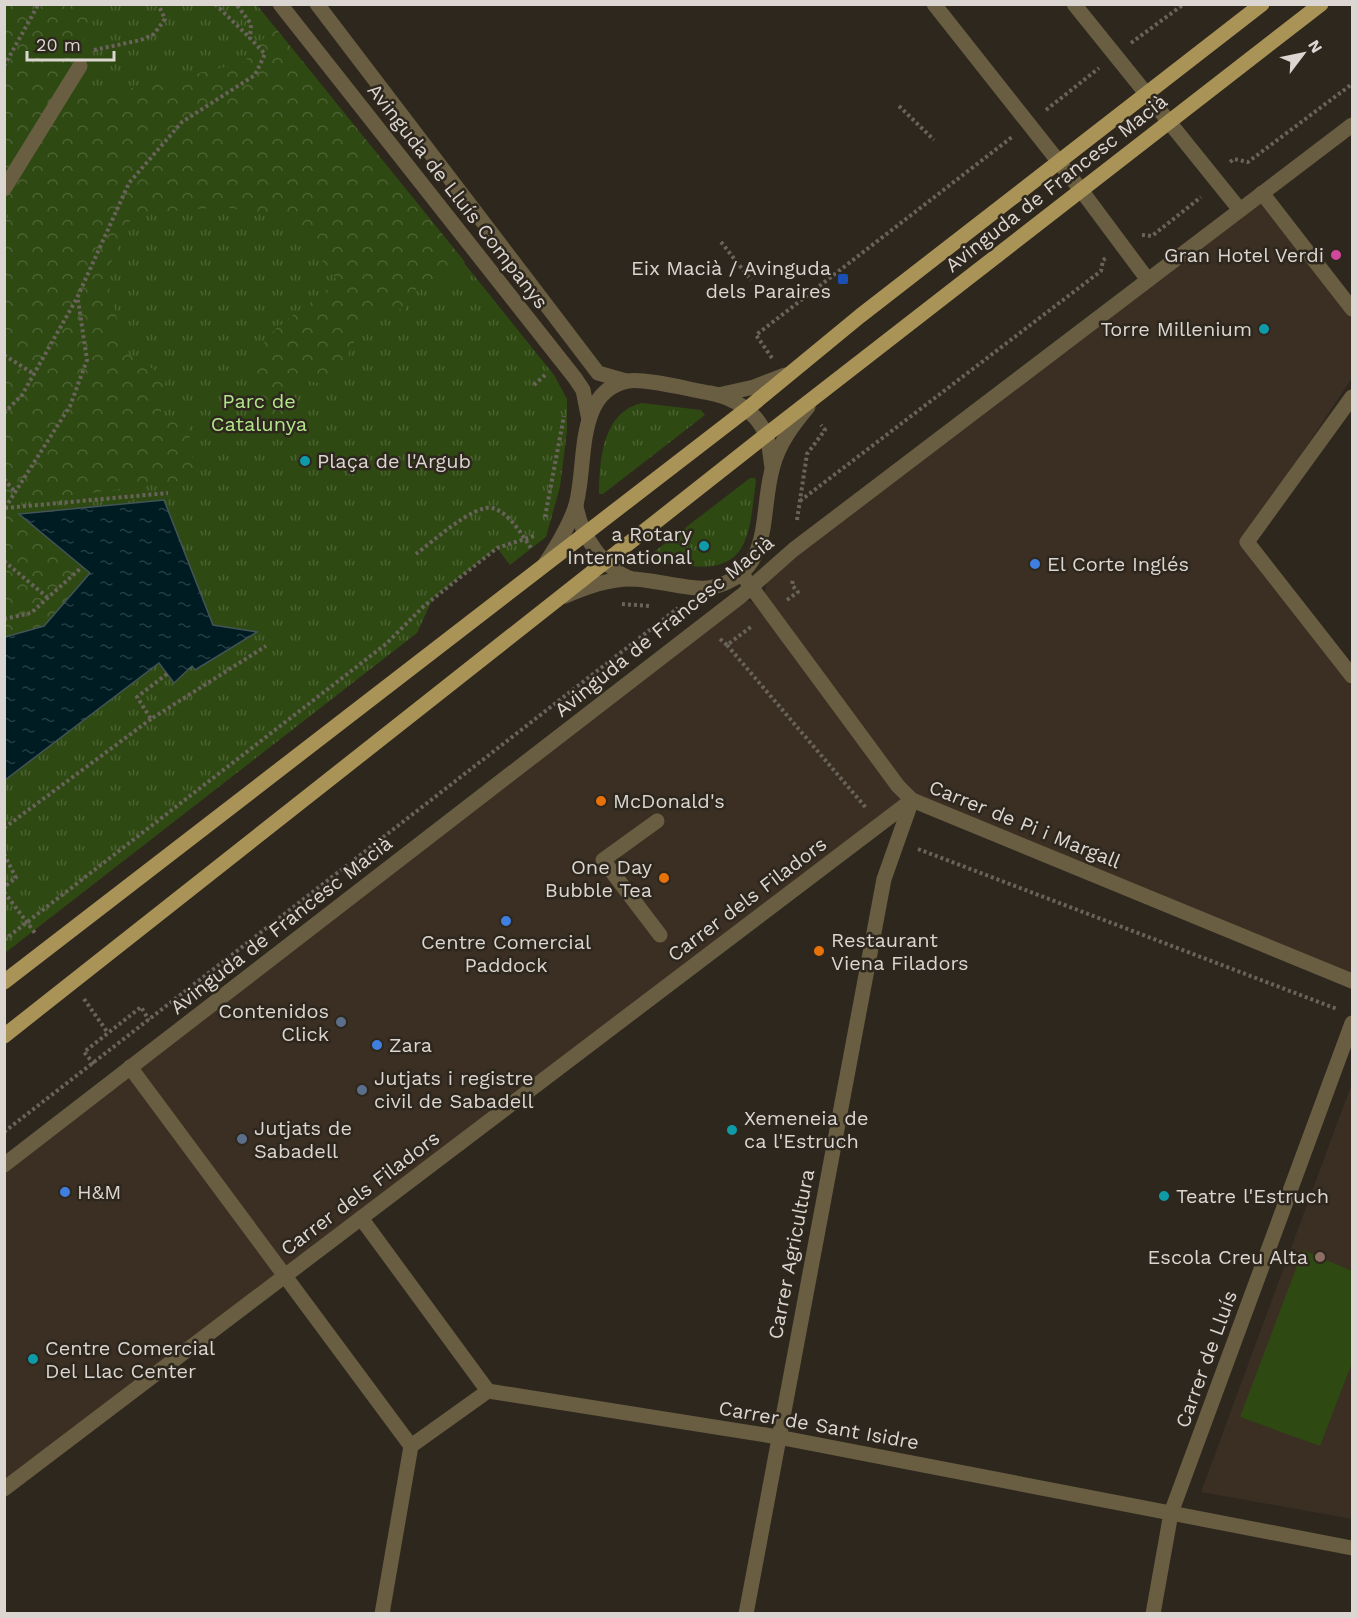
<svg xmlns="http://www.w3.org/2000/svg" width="1357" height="1618" font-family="'Work Sans',sans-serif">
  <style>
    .built { fill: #3a2f22 }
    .grass { fill: url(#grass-tufts) }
    .forest { fill: url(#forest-crowns) }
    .garden { fill: #2e4912 }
    .water { fill: url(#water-ripples); stroke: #425457; stroke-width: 1.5 }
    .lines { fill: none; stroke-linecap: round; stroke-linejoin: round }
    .path { stroke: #69635b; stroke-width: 4; stroke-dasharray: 3 3; stroke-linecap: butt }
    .minor { stroke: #695e42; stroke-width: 15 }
    .major { stroke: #aa9356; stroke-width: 15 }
    .hotel-dot { fill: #d1479c; stroke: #2e271e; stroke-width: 2 }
    .transit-dot { fill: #1a4fb4; stroke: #2e271e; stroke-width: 2 }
    .culture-dot { fill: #0f9aa8; stroke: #2e271e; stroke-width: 2 }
    .shop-dot { fill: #3f7fe0; stroke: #2e271e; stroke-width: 2 }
    .food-dot { fill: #e8710a; stroke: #2e271e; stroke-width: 2 }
    .service-dot { fill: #5c6f8a; stroke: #2e271e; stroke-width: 2 }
    .education-dot { fill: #8d6e63; stroke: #2e271e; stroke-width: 2 }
    .labels { text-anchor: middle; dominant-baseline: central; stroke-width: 5; stroke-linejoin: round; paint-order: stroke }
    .street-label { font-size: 20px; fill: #dbd6d1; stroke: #2e271e }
    .poi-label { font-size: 20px; fill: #dbd6d1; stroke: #2e271e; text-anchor: start }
    .park-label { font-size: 20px; fill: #b3e58b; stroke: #2e271e }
  </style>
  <defs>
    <pattern id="grass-tufts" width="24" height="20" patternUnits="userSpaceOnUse" patternTransform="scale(1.5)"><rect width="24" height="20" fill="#2e4912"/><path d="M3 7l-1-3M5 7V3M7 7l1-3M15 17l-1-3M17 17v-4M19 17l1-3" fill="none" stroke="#4c6233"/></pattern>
    <pattern id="forest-crowns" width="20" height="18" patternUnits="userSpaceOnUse" patternTransform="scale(1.5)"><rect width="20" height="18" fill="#2e4912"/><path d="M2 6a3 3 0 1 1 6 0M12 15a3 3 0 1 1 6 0" fill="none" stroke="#4c6233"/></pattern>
    <pattern id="water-ripples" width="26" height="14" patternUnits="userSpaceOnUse" patternTransform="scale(1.5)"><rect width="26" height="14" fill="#001c23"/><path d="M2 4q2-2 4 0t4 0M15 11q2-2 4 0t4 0" fill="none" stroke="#253c42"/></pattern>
  </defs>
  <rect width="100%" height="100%" fill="#2e271e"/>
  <g class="built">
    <path d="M1265,191L1352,302V378L1280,486L1249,554L1352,687V981L912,800L5,1489V1165L741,596L769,612L764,596L769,571Z"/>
    <path d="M1352,1083V1519L1201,1492Z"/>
  </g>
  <g class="grass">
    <path d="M5,5H257L554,375L567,399V431L560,487L546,537L510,565L497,548L433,598L417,633L5,953Z"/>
    <path d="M642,403L701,410L705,415L603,494H599C599,459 603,412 642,403Z"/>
    <path d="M750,478H755L756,482C749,527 752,573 691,566C677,564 661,564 649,559L650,555Z"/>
  </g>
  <path class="forest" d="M5,5H85L92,24L73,57L87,89L110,93L243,63L274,26L465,262L434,289L417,288L404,311L377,300L331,385L296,379L276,432C270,420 253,394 253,382C250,328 307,313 337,280L290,219L225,207L133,214L106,274L125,352L166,377L160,418L187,417L195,479L18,503L19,514L90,573L44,626L5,637V356L32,378L25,391L39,375L5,346V222L48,151L5,218Z"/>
  <path class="garden" d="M1303,1250L1352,1271V1363L1320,1446L1240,1417Z"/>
  <path class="water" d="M164,500L213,625L257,632L195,670L192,666L174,683L159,663L5,780V637L44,626L90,573L19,514Z"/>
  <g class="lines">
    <g class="path">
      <path d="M215,4L250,38"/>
      <path d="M1131,43L1184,4"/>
      <path d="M94,50L141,40L154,34L165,19L158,4"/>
      <path d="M4,66L37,7L34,4"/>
      <path d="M899,106L934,140"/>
      <path d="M1046,110L1099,68"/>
      <path d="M1230,162L1234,159L1248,162L1352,84"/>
      <path d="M1142,235L1152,236L1201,197"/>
      <path d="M721,242L751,280"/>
      <path d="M4,355L34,374"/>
      <path d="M772,358L756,335L1012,137"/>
      <path d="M534,385L545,375"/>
      <path d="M4,413L22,395L77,298L129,183L182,122L255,75L265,54L250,38L251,24L236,4"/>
      <path d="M4,479L15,492"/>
      <path d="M800,501L1101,271L1103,260L1106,258"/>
      <path d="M5,508L70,406L87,360L78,300"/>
      <path d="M5,508L168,493"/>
      <path d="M545,517L564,416"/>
      <path d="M797,520L807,454L825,430L821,425"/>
      <path d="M416,554C431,543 474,504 492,508C509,512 522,535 531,548"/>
      <path d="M4,561L48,598"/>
      <path d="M787,600L798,592L792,585L793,579"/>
      <path d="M622,604L650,606"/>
      <path d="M4,619L31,613L82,567"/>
      <path d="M720,639L727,645L752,626"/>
      <path d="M727,645L867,809"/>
      <path d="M167,674L137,697L151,719L266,646"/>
      <path d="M4,828L151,719"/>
      <path d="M918,849L1337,1009"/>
      <path d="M4,854L16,878L4,887"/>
      <path d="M4,892L35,933"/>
      <path d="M4,940L386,644L424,606L497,548L534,536"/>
      <path d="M84,999L108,1033"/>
      <path d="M94,1064L84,1052L141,1007L149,1020"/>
      <path d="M4,1132L678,608"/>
    </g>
    <g class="minor">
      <path d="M280,4L575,378L583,390L589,420"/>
      <path d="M317,4L598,373L626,381"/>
      <path d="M934,4L1081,190L1148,280"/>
      <path d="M1074,4L1240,210"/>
      <path d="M4,189L80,66"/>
      <path d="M1262,193L1352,309"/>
      <path d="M718,395L754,387L785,375"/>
      <path d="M1352,397L1247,542L1352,676"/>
      <path d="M576,506C581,535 603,569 632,579"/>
      <path d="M545,564C557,546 568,528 575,508C588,469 573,391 628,381C645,378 691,390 710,393C733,397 757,412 766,435C770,444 770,457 772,467"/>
      <path d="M741,573L898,786L912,800L1352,981"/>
      <path d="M565,596C587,587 608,579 631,579C654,579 694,592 713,587C775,572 759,512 773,466C779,443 793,425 808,407"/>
      <path d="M657,821L603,860L660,935"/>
      <path d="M130,1067L411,1446"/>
      <path d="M4,1165L741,596L793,550L1352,125"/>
      <path d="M361,1218L488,1391L778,1437L1352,1548"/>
      <path d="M4,1489L912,800"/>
      <path d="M382,1614L411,1446L488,1391"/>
      <path d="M746,1614L884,879L912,800"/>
      <path d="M1153,1614L1171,1513L1352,1023"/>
    </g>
    <g class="major">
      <path d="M4,982L747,409L860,316L1262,4"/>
      <path d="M4,1036L766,435L1321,4"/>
    </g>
  </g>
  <circle class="hotel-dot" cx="1336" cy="255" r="6"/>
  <rect class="transit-dot" x="837" y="273" width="12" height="12" rx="3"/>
  <g class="culture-dot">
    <circle cx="1264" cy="329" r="6"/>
    <circle cx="305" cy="461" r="6"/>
    <circle cx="704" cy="546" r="6"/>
    <circle cx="732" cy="1130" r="6"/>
    <circle cx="1164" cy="1196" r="6"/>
    <circle cx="33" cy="1359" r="6"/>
  </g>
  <g class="shop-dot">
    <circle cx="1035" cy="564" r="6"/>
    <circle cx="506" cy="921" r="6"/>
    <circle cx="377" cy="1045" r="6"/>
    <circle cx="65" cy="1192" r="6"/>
  </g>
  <g class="food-dot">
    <circle cx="601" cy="801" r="6"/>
    <circle cx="664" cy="878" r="6"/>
    <circle cx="819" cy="951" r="6"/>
  </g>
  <g class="service-dot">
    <circle cx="341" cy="1022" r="6"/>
    <circle cx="362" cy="1090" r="6"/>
    <circle cx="242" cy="1139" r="6"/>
  </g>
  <circle class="education-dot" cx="1320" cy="1257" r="6"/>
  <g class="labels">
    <g class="street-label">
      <text transform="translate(1056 183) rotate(-38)">Avinguda de Francesc Macià</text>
      <text transform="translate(458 196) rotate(52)">Avinguda de Lluís Companys</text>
      <text transform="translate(664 626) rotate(-39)">Avinguda de Francesc Macià</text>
      <text transform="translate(1025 824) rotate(22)">Carrer de Pi i Margall</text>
      <text transform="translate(747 899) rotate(-37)">Carrer dels Filadors</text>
      <text transform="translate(281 925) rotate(-38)">Avinguda de Francesc Macià</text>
      <text transform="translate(360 1193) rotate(-37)">Carrer dels Filadors</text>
      <text transform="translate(791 1254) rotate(-79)">Carrer Agricultura</text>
      <text transform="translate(1206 1359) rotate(-70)">Carrer de Lluís</text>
      <text transform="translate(819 1425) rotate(10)">Carrer de Sant Isidre</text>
    </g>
    <g class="poi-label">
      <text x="1324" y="255" text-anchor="end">Gran Hotel Verdi</text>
      <text x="831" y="268" text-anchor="end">Eix Macià / Avinguda<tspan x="831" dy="23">dels Paraires</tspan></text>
      <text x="1252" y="329" text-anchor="end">Torre Millenium</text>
      <text x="317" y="461">Plaça de l'Argub</text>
      <text x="692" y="534" text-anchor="end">a Rotary<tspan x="692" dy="23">International</tspan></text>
      <text x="1047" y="564">El Corte Inglés</text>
      <text x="613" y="801">McDonald's</text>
      <text x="652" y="867" text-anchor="end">One Day<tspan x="652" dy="23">Bubble Tea</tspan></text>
      <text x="831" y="940">Restaurant<tspan x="831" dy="23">Viena Filadors</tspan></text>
      <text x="506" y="942" text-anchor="middle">Centre Comercial<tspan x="506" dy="23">Paddock</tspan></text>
      <text x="329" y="1011" text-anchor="end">Contenidos<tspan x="329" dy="23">Click</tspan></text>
      <text x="389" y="1045">Zara</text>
      <text x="374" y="1078">Jutjats i registre<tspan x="374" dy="23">civil de Sabadell</tspan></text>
      <text x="744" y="1118">Xemeneia de<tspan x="744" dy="23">ca l'Estruch</tspan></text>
      <text x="254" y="1128">Jutjats de<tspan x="254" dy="23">Sabadell</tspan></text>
      <text x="77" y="1192">H&amp;M</text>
      <text x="1176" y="1196">Teatre l'Estruch</text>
      <text x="1308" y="1257" text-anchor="end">Escola Creu Alta</text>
      <text x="45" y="1348">Centre Comercial<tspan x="45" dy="23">Del Llac Center</tspan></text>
    </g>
    <g class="park-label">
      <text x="259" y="401">Parc de<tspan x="259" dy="23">Catalunya</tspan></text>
    </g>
  </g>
  <rect width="1357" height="1618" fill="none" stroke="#dbd6d1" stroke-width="12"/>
  <g transform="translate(1303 54) rotate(58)" stroke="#2e271e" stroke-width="4.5" paint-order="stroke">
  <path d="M0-4.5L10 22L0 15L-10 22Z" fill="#dbd6d1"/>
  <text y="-9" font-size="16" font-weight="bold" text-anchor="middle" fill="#dbd6d1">N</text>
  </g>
  <path d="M27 51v9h87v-9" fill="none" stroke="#dbd6d1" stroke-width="3"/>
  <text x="36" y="51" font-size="18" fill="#dbd6d1" stroke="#2e271e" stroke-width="4.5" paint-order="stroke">20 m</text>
</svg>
